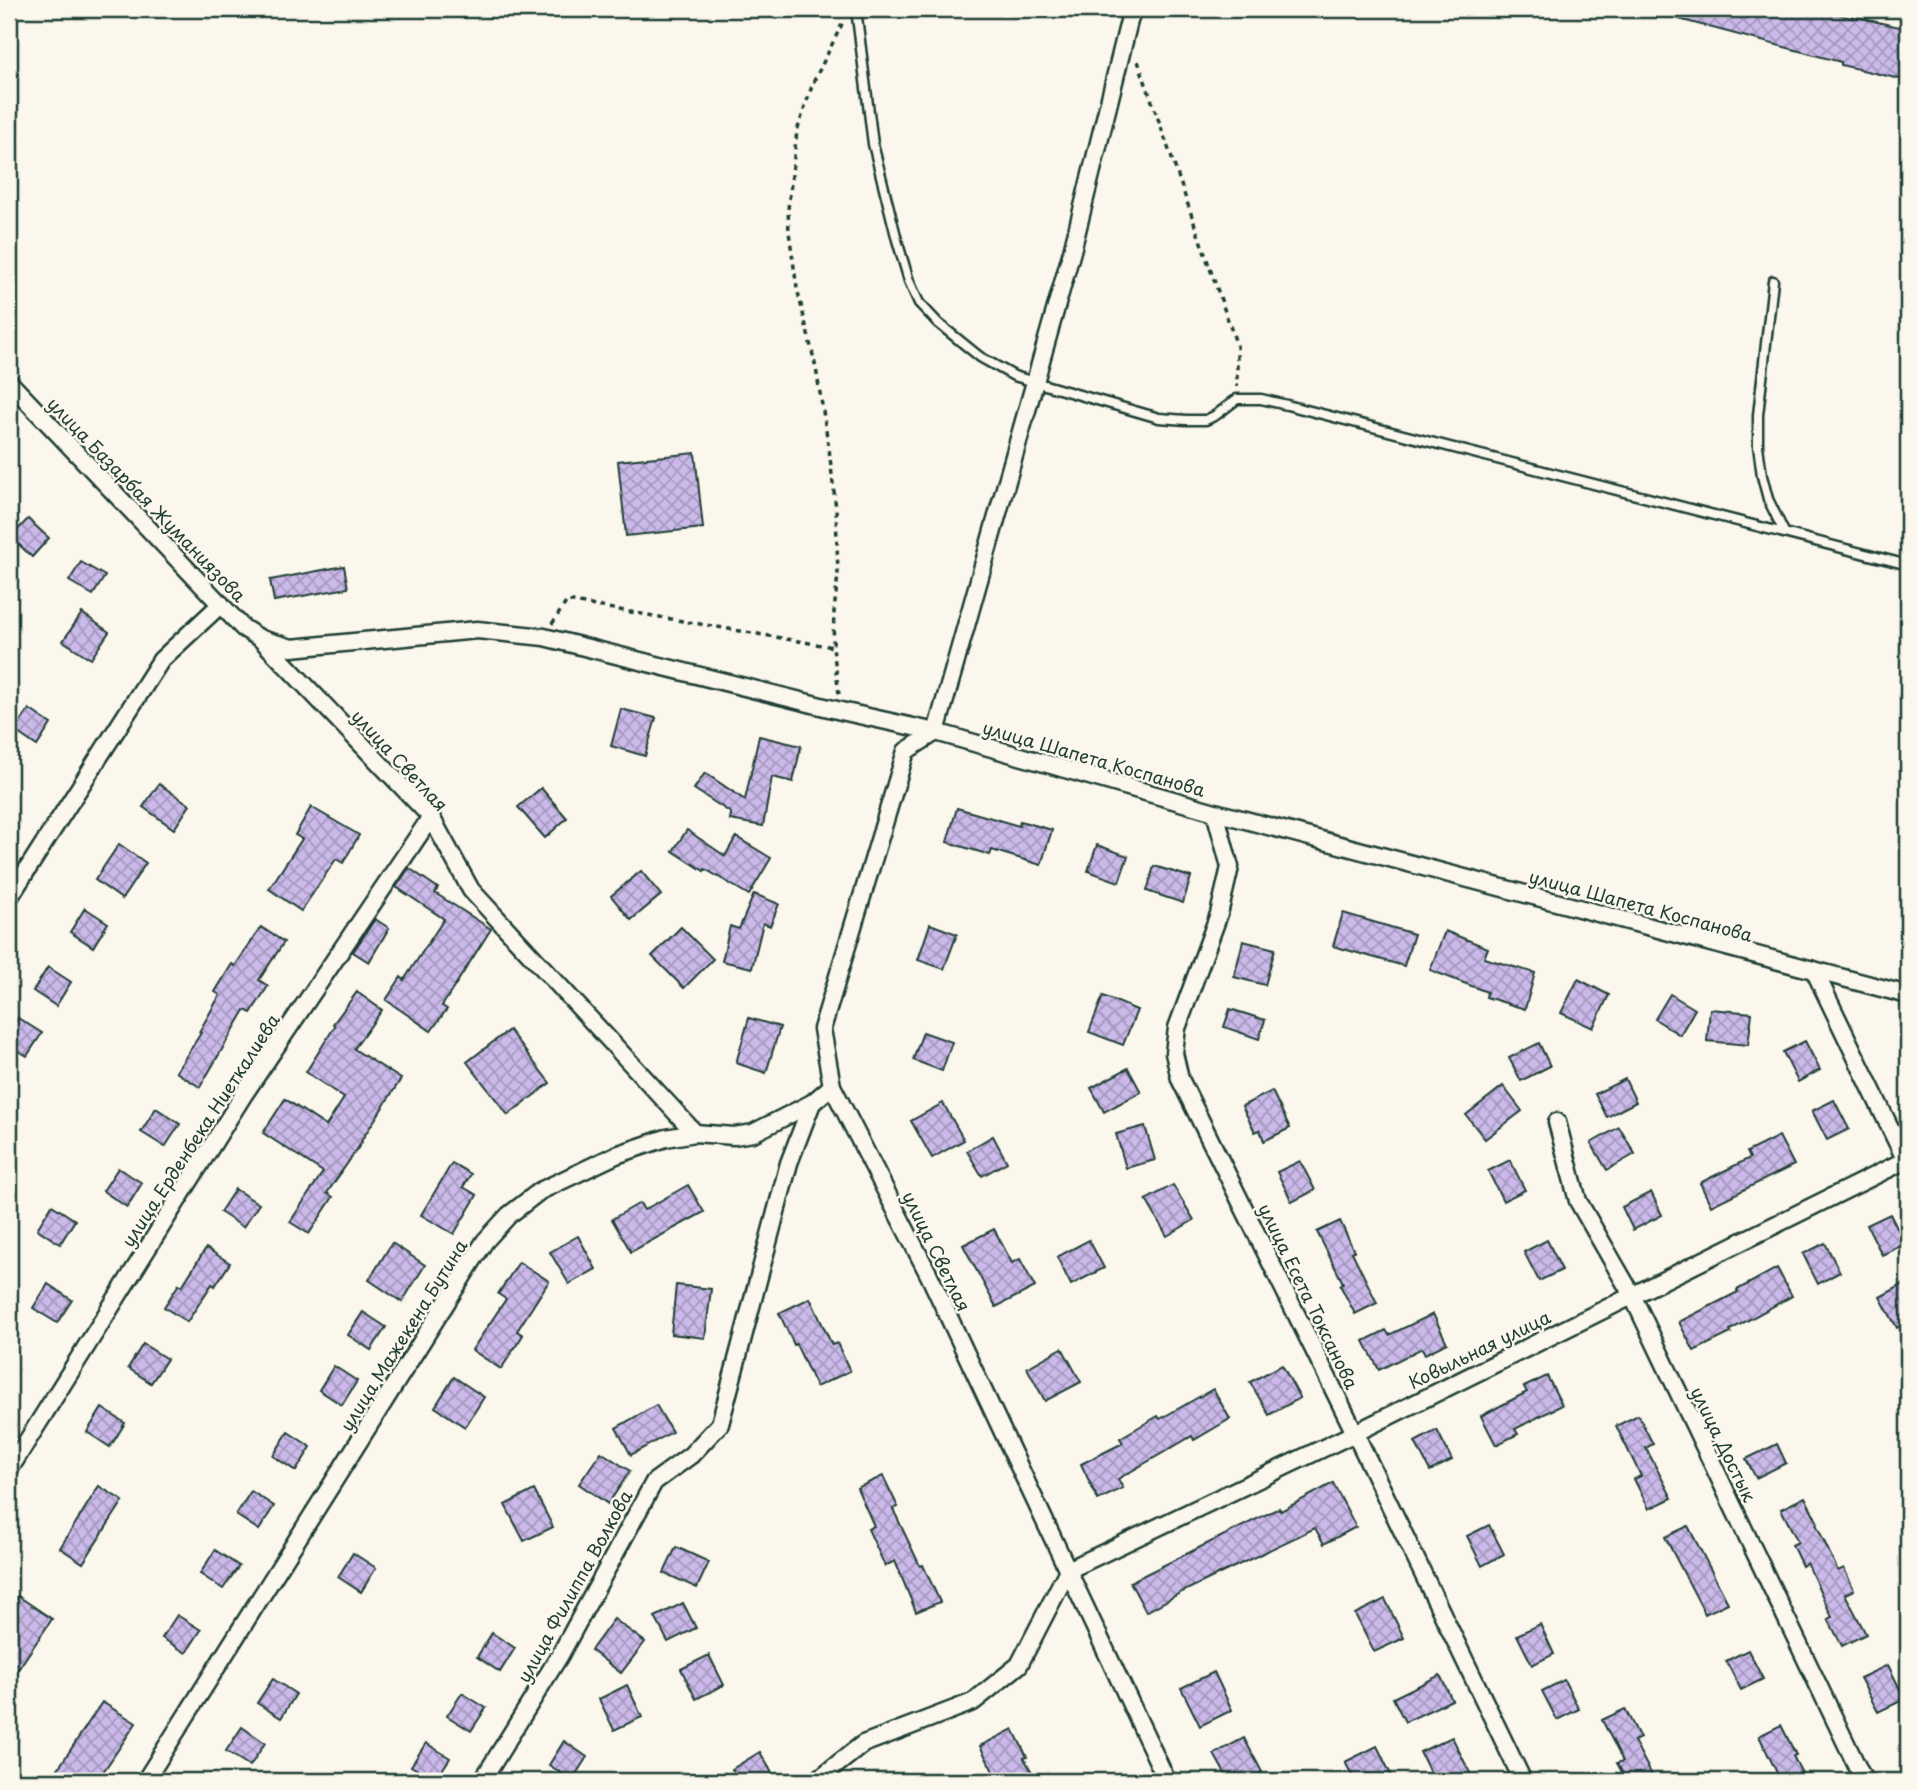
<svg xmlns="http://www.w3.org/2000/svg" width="1917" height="1790" font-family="'Playpen Sans',sans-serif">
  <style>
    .building { fill: url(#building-cross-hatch); stroke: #1f3d34; stroke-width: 2 }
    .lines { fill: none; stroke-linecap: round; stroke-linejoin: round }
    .service-casing { stroke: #1f3d34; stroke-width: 13 }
    .minor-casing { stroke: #1f3d34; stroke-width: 21 }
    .path { stroke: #1f3d34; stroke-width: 3.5; stroke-dasharray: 5 5; stroke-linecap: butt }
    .service { stroke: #fbf7ec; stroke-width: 8 }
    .minor { stroke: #fbf7ec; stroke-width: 16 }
    .labels { text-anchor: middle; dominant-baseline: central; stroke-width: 5; stroke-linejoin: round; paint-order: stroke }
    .street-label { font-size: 18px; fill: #1f3d34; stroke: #fbf7ec }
  </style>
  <defs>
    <pattern id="building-cross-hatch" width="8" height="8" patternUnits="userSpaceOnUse" patternTransform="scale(1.75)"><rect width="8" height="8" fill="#cbb9ea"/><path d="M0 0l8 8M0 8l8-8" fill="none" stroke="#a498be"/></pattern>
  </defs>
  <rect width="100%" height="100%" fill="#fbf7ec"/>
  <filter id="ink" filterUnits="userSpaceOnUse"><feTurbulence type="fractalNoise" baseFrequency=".0143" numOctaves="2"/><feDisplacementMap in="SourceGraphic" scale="14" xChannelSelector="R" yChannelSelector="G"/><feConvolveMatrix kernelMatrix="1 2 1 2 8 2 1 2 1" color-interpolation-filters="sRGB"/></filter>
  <g filter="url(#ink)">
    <g class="building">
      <path d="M1661,9H1818L1852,18V16L1908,29V81L1841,65V62L1660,14Z"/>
      <path d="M695,453L703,528L626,536L618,461Z"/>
      <path d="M28,519L49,538L32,557L11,537Z"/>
      <path d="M81,562L105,576L93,595L69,581Z"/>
      <path d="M344,566L348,588L274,601L270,580Z"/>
      <path d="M82,613L109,632L91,659L63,641Z"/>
      <path d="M29,709L51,724L37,746L15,731Z"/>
      <path d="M621,709L656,718L645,756L611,746Z"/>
      <path d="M759,736L801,746L793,782L772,777L763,826L730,820L731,813L694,789L705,773L745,800Z"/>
      <path d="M159,784L190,805L174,829L143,807Z"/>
      <path d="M541,788L567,818L545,838L518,807Z"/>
      <path d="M311,807L359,835L343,863L336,859L301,911L269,889L302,839L295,835Z"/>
      <path d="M957,808L1019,826L1020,821L1052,830L1041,865L992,850L990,855L947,842Z"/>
      <path d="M687,830L725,856L736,837L771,858L749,895L705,869L704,871L673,851Z"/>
      <path d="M119,844L146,863L122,899L95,880Z"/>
      <path d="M1097,845L1128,856L1119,882L1088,871Z"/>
      <path d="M1154,866L1191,877L1183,903L1147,891Z"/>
      <path d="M409,868L438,888L435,893L491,929L442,1006L447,1009L431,1031L386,1000L401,977L404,980L444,919L396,887Z"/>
      <path d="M641,871L661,895L631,920L611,896Z"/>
      <path d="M754,894L779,904L770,926L763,923L752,968L722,961L730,926L739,929Z"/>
      <path d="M85,908L108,923L93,947L70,932Z"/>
      <path d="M1343,913L1414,934L1404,966L1333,946Z"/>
      <path d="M375,919L389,928L369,962L353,952Z"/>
      <path d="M930,924L957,934L944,969L918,960Z"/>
      <path d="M261,927L284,942L259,980L268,986L251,1013L245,1010L200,1087L176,1072L201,1033L199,1032L220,995L215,992L232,964L235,966Z"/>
      <path d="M681,927L713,959L684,988L652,956Z"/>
      <path d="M1445,931L1488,948L1484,958L1535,973L1525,1009L1486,997L1487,992L1430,970Z"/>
      <path d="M1243,941L1275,949L1265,985L1234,977Z"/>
      <path d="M48,967L71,982L56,1006L33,991Z"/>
      <path d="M1578,979L1609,995L1593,1028L1561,1013Z"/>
      <path d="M357,992L382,1010L354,1049L401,1079L361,1141L362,1142L327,1193L333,1197L309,1234L290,1222L323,1172L263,1133L285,1099L326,1126L344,1098L306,1072L335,1026L333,1024Z"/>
      <path d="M1670,994L1695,1009L1680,1035L1655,1019Z"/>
      <path d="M1103,996L1137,1010L1123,1045L1089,1032Z"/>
      <path d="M1230,1009L1265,1020L1259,1039L1224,1027Z"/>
      <path d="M1710,1009L1752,1013L1748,1045L1707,1041Z"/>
      <path d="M18,1018L42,1033L27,1056L9,1045V1033Z"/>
      <path d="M749,1018L780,1027L766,1073L736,1063Z"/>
      <path d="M509,1030L550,1083L508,1115L467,1062Z"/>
      <path d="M923,1032L952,1042L942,1071L913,1060Z"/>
      <path d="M1805,1041L1820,1070L1798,1082L1783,1052Z"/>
      <path d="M1539,1043L1550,1066L1521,1081L1509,1058Z"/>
      <path d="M1128,1068L1141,1092L1104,1112L1091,1088Z"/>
      <path d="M1625,1079L1636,1102L1607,1117L1595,1094Z"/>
      <path d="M1503,1086L1522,1111L1485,1139L1466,1115Z"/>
      <path d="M1272,1091L1290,1128L1264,1141L1260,1130L1255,1132L1242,1106Z"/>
      <path d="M1834,1100L1849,1129L1827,1140L1812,1111Z"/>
      <path d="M943,1103L964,1140L932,1158L911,1121Z"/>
      <path d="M156,1108L180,1124L165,1147L141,1132Z"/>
      <path d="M1145,1126L1155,1160L1126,1168L1116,1134Z"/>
      <path d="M1619,1127L1635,1154L1607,1170L1591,1143Z"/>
      <path d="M993,1136L1007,1162L982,1176L967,1151Z"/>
      <path d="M1779,1136L1794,1165L1711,1206L1700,1183L1750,1158L1747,1152Z"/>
      <path d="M1510,1160L1525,1190L1503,1201L1488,1171Z"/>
      <path d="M1300,1161L1315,1190L1292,1202L1277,1172Z"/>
      <path d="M452,1163L471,1174L463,1187L477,1195L454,1234L421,1215Z"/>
      <path d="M118,1168L142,1183L127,1207L103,1191Z"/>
      <path d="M688,1185L704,1212L631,1252L612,1219L640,1203L644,1210Z"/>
      <path d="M1173,1185L1194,1220L1167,1236L1146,1200Z"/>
      <path d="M235,1189L259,1204L243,1227L220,1212Z"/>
      <path d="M1651,1192L1662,1215L1633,1230L1622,1207Z"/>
      <path d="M52,1205L75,1220L60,1244L37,1229Z"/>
      <path d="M1890,1214L1905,1244L1882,1255L1867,1225Z"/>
      <path d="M1340,1221L1354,1251L1352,1252L1377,1303L1355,1314L1340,1285L1343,1283L1317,1232Z"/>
      <path d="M994,1229L1012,1263L1020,1259L1035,1287L996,1307L963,1245Z"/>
      <path d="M578,1236L596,1269L569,1284L550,1252Z"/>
      <path d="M1089,1240L1104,1268L1071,1285L1057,1257Z"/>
      <path d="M1547,1240L1562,1270L1539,1281L1524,1252Z"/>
      <path d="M392,1243L425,1265L402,1302L369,1280Z"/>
      <path d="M1825,1243L1840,1272L1818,1284L1803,1254Z"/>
      <path d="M206,1248L230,1263L215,1286L212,1284L187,1322L164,1307L179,1284L182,1286Z"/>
      <path d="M519,1262L549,1281L517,1331L523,1335L501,1369L472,1350L506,1299L498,1294Z"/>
      <path d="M1777,1268L1792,1296L1730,1330L1731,1333L1694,1351L1679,1322L1738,1292L1737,1290Z"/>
      <path d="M1908,1282V1322L1897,1328L1880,1297Z"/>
      <path d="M48,1284L72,1300L57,1323L33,1308Z"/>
      <path d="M676,1285L711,1289L705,1338L671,1334Z"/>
      <path d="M810,1298L832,1345L837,1343L850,1371L816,1387L796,1344L794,1345L779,1313Z"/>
      <path d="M363,1312L386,1327L371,1350L348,1335Z"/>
      <path d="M1433,1314L1447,1343L1425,1354L1422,1348L1379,1370L1364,1341L1386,1330L1389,1335Z"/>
      <path d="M143,1344L167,1359L151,1383L128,1368Z"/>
      <path d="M1062,1348L1081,1382L1045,1401L1027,1368Z"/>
      <path d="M1282,1365L1300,1398L1269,1415L1250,1382Z"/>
      <path d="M334,1366L357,1381L342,1405L319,1390Z"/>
      <path d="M1547,1376L1562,1405L1515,1429L1518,1434L1496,1445L1481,1416L1527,1392L1524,1387Z"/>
      <path d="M454,1377L484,1397L465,1427L435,1407Z"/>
      <path d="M1213,1389L1230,1419L1194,1440L1192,1436L1118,1479L1123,1488L1098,1500L1081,1464L1123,1443L1120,1438L1158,1416L1160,1419Z"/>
      <path d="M656,1405L672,1432L631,1455L616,1428Z"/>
      <path d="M102,1408L125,1423L110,1447L87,1432Z"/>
      <path d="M1638,1415L1653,1444L1646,1448L1672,1498L1649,1509L1634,1479L1641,1476L1616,1426Z"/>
      <path d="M1437,1430L1452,1460L1430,1471L1415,1442Z"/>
      <path d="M288,1432L311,1447L296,1471L273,1456Z"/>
      <path d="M1777,1444L1786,1463L1756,1478L1746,1459Z"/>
      <path d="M601,1452L630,1471L608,1504L579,1484Z"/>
      <path d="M883,1476L898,1507L893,1509L920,1566L923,1565L940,1602L916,1612L895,1561L885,1566L868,1529L874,1526L857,1488Z"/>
      <path d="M1333,1483L1356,1527L1324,1544L1315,1528L1182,1592L1146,1612L1130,1582L1279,1508L1281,1511Z"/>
      <path d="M99,1486L123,1501L83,1563L60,1548Z"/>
      <path d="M534,1490L553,1527L524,1541L505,1505Z"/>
      <path d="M251,1491L274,1506L259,1530L236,1515Z"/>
      <path d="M1805,1497L1818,1523L1816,1524L1838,1571L1844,1568L1854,1590L1845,1594L1866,1634L1842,1646L1828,1619L1832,1617L1807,1563L1802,1566L1792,1545L1798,1542L1781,1509Z"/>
      <path d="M1489,1525L1504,1554L1482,1566L1467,1536Z"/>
      <path d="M1688,1526L1728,1603L1705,1614L1665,1537Z"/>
      <path d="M676,1547L709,1562L697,1588L664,1573Z"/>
      <path d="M215,1550L239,1566L223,1589L200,1574Z"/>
      <path d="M353,1553L376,1568L361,1592L338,1577Z"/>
      <path d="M18,1596L52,1619L9,1683V1609Z"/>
      <path d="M1385,1599L1404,1638L1374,1652L1355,1614Z"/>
      <path d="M683,1603L696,1628L668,1642L655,1617Z"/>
      <path d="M177,1615L201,1630L186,1653L162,1638Z"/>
      <path d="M614,1619L645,1642L621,1673L591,1650Z"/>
      <path d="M1540,1624L1554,1654L1532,1665L1517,1635Z"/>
      <path d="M492,1633L515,1648L500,1672L477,1657Z"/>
      <path d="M1748,1650L1763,1679L1741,1690L1726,1661Z"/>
      <path d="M709,1655L724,1685L696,1699L681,1669Z"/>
      <path d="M1888,1665L1905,1699L1878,1712L1860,1678Z"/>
      <path d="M1214,1672L1232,1710L1200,1726L1181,1688Z"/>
      <path d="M1440,1675L1452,1700L1405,1722L1393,1698Z"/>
      <path d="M273,1679L296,1694L281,1718L257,1703Z"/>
      <path d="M1564,1680L1579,1709L1557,1720L1542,1691Z"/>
      <path d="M627,1685L642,1717L614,1730L599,1699Z"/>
      <path d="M462,1693L486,1708L471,1731L447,1716Z"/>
      <path d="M102,1702L136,1723L97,1781H50Z"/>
      <path d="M1625,1709L1640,1738L1634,1741L1655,1781H1627L1617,1763L1623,1761L1602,1720Z"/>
      <path d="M1781,1725L1796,1755L1793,1756L1806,1781H1781L1759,1736Z"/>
      <path d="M242,1727L265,1743L250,1766L226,1751Z"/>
      <path d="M1013,1729L1027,1757L1024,1758L1037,1781H998L980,1746Z"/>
      <path d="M1452,1737L1474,1781H1434L1420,1752Z"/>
      <path d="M1244,1738L1262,1772L1246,1781H1229L1214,1754Z"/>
      <path d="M564,1741L587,1757L572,1780L549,1765Z"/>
      <path d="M426,1743L450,1758L435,1781L411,1766Z"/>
      <path d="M1377,1746L1394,1781H1355L1345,1762Z"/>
      <path d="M760,1752L772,1773L758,1781H739L732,1769Z"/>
    </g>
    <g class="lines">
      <g class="service-casing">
        <g id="service">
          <path d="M856,9L873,144L897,240L909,281L919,303L938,323L980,357L1014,376L1159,418L1186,420H1206L1216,415L1237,399H1261L1287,405L1908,565"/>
          <path d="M1773,281L1758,415V446L1762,476L1768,499L1784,532"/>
        </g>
      </g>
      <g class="minor-casing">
        <g id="minor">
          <path d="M1132,9L1072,251L936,732L906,751L822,1029L832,1086L929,1275L1167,1781"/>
          <path d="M9,382L243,628L261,639L431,817L471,890L695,1133"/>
          <path d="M261,639L292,648L477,630L544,637L841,711L936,732L1215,812L1908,995"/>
          <path d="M1215,812L1230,867L1219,914L1177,1028L1174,1053L1180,1079L1355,1433L1523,1781"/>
          <path d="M9,898L161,660L221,604"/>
          <path d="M1814,970L1908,1165"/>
          <path d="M1557,1122L1578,1201L1632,1295L1864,1781"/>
          <path d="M9,1470L244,1094L431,817"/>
          <path d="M145,1781L485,1241L509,1215L540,1191L616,1155L666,1138L695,1133L734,1136L753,1133L812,1103L832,1086"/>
          <path d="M482,1781L560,1655L654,1482L691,1455L720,1424L789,1163L812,1103"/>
          <path d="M816,1781L863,1744L973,1702L1019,1665L1068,1570L1355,1433L1906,1160"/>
        </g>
      </g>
      <g class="path">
        <path d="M1138,61L1237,346V387"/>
        <path d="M552,624L567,601L833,647"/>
        <path d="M839,694L833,647L834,612L838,574L836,509L829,449L816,368L797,288L789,232L788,209L797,131L813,83L844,20"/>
      </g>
      <use href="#service" class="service"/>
      <use href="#minor" class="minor"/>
    </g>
  </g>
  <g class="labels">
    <g class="street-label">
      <text transform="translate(147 499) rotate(46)">улица Базарбая Жуманиязова</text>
      <text transform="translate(1094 758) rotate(16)">улица Шапета Коспанова</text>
      <text transform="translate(400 760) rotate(47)">улица Светлая</text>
      <text transform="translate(1641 905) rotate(15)">улица Шапета Коспанова</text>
      <text transform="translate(200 1130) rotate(-57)">улица Ерденбека Ниеткалиева</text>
      <text transform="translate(937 1251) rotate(64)">улица Светлая</text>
      <text transform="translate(1309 1296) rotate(64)">улица Есета Токсанова</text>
      <text transform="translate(403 1335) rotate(-58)">улица Мажекена Бутина</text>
      <text transform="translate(1479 1349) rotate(-26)">Ковыльная улица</text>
      <text transform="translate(1724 1444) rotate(64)">улица Достык</text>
      <text transform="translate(574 1586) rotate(-61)">улица Филиппа Волкова</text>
    </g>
  </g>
  <rect width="1917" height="1790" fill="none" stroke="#fbf7ec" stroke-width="35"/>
  <rect x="18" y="18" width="1882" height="1755" fill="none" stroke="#1f3d34" stroke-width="2.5" filter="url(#ink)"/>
</svg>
